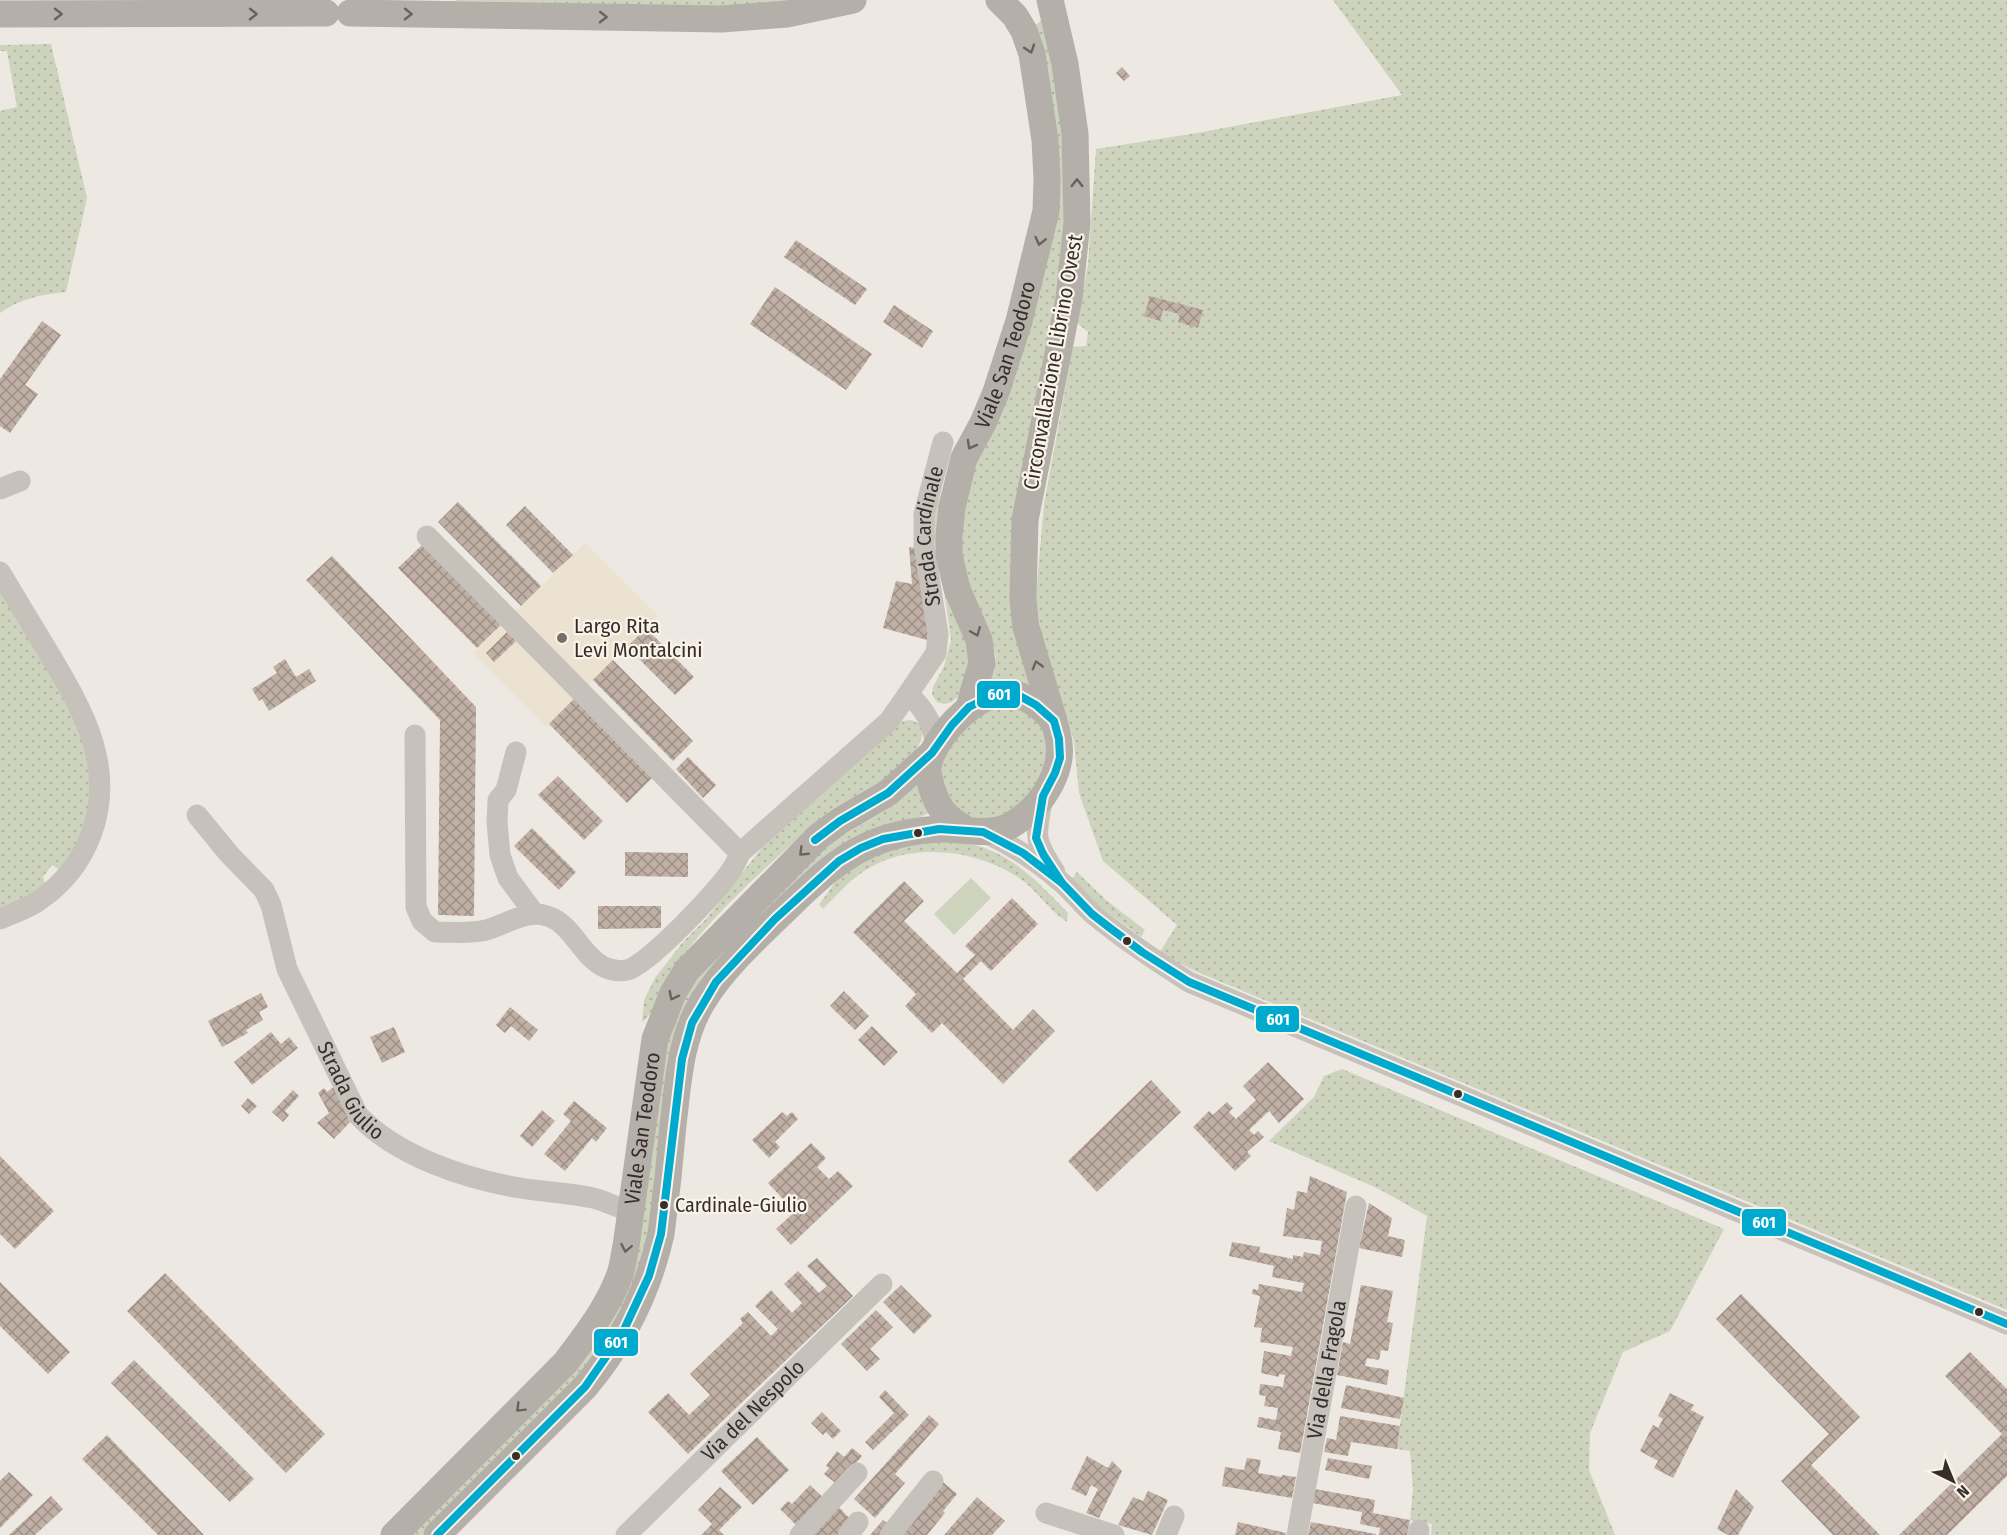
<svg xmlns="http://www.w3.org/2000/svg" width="2007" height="1535" font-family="'Fira Sans Condensed',sans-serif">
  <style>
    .green { fill: url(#green-dots) }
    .pitch { fill: #cdd3bc }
    .plaza { fill: #ebe2d2 }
    .building { fill: url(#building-cross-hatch) }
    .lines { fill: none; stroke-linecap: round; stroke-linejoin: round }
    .minor { stroke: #c6c1bb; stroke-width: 21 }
    .major { stroke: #b5afa9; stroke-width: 27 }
    .bus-1-casing { stroke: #f9f3e9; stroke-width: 12 }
    .bus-1 { stroke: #00a9ce; stroke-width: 8 }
    .oneway { stroke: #69625c }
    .poi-dot { fill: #776f6a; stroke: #f9f3e9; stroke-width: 2 }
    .bus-dot { fill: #372e29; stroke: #f9f3e9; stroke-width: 2 }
    .labels { text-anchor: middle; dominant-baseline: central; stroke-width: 4.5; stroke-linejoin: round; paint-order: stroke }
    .bus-label { font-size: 20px; fill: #372e29; stroke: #f9f3e9; text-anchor: start }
    .street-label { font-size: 21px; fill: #372e29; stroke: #f9f3e9 }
    .poi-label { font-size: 21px; fill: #372e29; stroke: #f9f3e9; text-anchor: start }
    .line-badge { stroke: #f9f3e9; stroke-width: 2 }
    .badge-label { font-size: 16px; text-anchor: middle; font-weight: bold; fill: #fff }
  </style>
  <defs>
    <pattern id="green-dots" width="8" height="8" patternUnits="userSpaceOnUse" patternTransform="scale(1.5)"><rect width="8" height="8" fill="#cdd3bc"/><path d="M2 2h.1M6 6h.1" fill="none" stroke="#b1b5a2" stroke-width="1.8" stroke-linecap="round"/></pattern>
    <pattern id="building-cross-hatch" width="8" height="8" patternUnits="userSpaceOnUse" patternTransform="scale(1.5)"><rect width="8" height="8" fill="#c0afa4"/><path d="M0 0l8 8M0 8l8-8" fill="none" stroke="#9d8f86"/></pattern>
  </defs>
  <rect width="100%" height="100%" fill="#ede9e2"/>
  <g class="green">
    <path d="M456,0H809L762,7L455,1Z"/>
    <path d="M1333,0H2007V1310L1195,971L1159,953L1177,925L1103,861L1079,793L1074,741L1050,673L1041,634L1036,596L1044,504L1073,347L1086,346L1088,332L1077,323L1088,264L1096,149L1197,133L1402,95Z"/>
    <path d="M1041,21L1044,23L1059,89L1067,224L1038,410L1029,683L1027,690L988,686L994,671L996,657L991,638L977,609L960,556L967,483L1034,301V26Z"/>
    <path d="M51,44L87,198L66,292C43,294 19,299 0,313V111L17,107L7,51H0V45Z"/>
    <path d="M957,454L948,480L973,655L959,695L952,702L944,704L937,702L932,695L933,687L944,666L951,640L942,576L930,522Z"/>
    <path d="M0,591C14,614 28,638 43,661C76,716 105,767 83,832C78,844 70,863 58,869L52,865L43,877L45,884L39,891L0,909Z"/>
    <path d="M1000,704L1026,709L1049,738L1048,764L1025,800L1006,816L979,821L964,816L941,788L940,760L964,725Z"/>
    <path d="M911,720L923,725C927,769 838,802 810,828C773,861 732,897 699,936C689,948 677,962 669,976C659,992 657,1011 642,1022L644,1000L655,978L682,943L706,919L764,845L903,721Z"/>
    <path d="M916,784L923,804L929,813L916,819L718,964L649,1242L615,1329L556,1402L423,1535H408L593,1345L660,1065L688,986L827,845L895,805Z"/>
    <path d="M931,841C944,842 956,842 969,844C1010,851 1040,884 1068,913L1067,922C1048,910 1036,888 1016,876C970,847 901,841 856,877C844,886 834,898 823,909L819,905L838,878L883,851Z"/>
    <path d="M1077,872L1106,900L1145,930L1141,937L1095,903L1072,879Z"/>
    <path d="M1342,1069L1724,1229L1670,1331L1623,1352L1590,1433L1589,1470L1615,1535H1431L1432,1524L1410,1520L1413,1489L1410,1451L1397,1449L1427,1216L1379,1189L1269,1141L1314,1097L1324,1076Z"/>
  </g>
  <path class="pitch" d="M971,878L991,898L954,935L934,914Z"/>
  <path class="plaza" d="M585,543L658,616L546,727L473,653Z"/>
  <g class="building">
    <path d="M1122,67L1130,76L1124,81L1116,73Z"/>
    <path d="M796,240L867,289L855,305L784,257Z"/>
    <path d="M775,287L872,354L846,390L750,324Z"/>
    <path d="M1150,296L1203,310L1198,328L1178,322L1180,314L1163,310L1160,321L1144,316Z"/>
    <path d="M894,305L933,331L922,348L883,322Z"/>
    <path d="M42,321L61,335L25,385L38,394L10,433L0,426V379Z"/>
    <path d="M458,502L541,586L521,606L438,522Z"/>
    <path d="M525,506L573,555L553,573L506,525Z"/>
    <path d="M423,544L502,624L477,648L398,568Z"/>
    <path d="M909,547L918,548L931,641L883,628L896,581L912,584Z"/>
    <path d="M332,556L476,707L474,916L438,915L440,720L306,580Z"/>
    <path d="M646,628L694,677L675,695L627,647Z"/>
    <path d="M507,632L516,641L494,662L486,653Z"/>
    <path d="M285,659L296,677L309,669L316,681L269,711L262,699L259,701L252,689L277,673L273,667Z"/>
    <path d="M613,660L693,741L673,761L593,680Z"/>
    <path d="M574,699L652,778L627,803L549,724Z"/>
    <path d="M688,757L716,785L703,798L676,769Z"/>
    <path d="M558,776L603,821L584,840L538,795Z"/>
    <path d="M532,828L576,872L559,890L514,846Z"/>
    <path d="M625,852L688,853V877L625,876Z"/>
    <path d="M904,881L924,901L904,921L957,973L975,955L965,946L1012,898L1038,924L991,971L981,961L963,979L1013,1030L1033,1009L1055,1031L1003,1084L942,1023L932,1033L905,1006L916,994L853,932Z"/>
    <path d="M598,906H661V928L598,929Z"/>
    <path d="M844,991L869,1016L855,1030L830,1006Z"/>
    <path d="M261,993L268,1007L259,1012L263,1020L246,1030L248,1033L222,1047L208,1021Z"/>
    <path d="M510,1007L538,1030L529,1041L511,1026L505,1033L496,1025Z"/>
    <path d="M872,1026L898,1052L884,1066L858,1040Z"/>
    <path d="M394,1027L405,1052L382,1063L370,1037Z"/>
    <path d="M271,1032L281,1044L289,1037L298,1048L252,1085L234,1062Z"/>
    <path d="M1268,1062L1304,1099L1279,1123L1269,1111L1249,1130L1254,1135L1258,1131L1264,1137L1247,1152L1251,1156L1235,1171L1193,1127L1209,1111L1213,1115L1227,1102L1233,1108L1229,1112L1236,1119L1256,1100L1243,1086Z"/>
    <path d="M1151,1080L1181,1112L1097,1192L1068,1161Z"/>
    <path d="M335,1086L351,1121L334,1139L317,1123L329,1113L318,1093L324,1088L327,1092Z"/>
    <path d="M293,1090L299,1096L285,1111L289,1115L283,1122L272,1112Z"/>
    <path d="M248,1098L257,1106L249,1114L241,1106Z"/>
    <path d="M574,1101L607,1128L596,1142L592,1138L565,1171L544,1154L571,1121L563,1114Z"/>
    <path d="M542,1110L555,1121L532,1147L520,1136Z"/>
    <path d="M782,1112L787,1116L792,1112L798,1119L775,1142L780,1147L769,1158L752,1140Z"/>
    <path d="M811,1143L826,1158L817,1167L829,1179L838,1171L853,1186L791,1245L776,1229L801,1206L789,1193L783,1199L768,1183Z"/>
    <path d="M0,1156L54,1211L15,1249L0,1234Z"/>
    <path d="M1310,1176L1347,1192L1300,1453L1278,1449L1281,1432L1257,1427L1259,1417L1276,1420L1278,1408L1264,1406L1266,1396L1259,1395L1260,1384L1283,1387L1285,1375L1279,1374V1377L1261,1373L1264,1351L1291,1356L1293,1347L1260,1342L1262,1328L1254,1327L1260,1296L1252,1294L1253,1289L1258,1290L1259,1284L1302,1292L1304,1283L1272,1277L1274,1266L1229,1256L1232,1242L1260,1247L1259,1252L1293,1259V1255L1303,1257L1304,1252L1320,1255L1322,1241L1283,1236L1287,1208L1294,1210L1297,1191L1307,1193Z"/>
    <path d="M1369,1203L1392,1218L1388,1236L1405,1240L1402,1257L1359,1248Z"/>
    <path d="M817,1258L853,1296L688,1454L648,1412L668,1393L689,1415L710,1395L690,1374L743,1323L740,1319L748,1312L771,1336L778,1329L755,1306L771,1290L792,1313L802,1303L784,1284L798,1271L819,1293L827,1286L807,1266Z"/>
    <path d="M165,1273L325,1434L286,1473L127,1311Z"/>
    <path d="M0,1282L70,1352L48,1374L0,1326Z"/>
    <path d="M901,1285L932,1316L914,1334L883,1302Z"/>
    <path d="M1361,1285L1393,1291L1387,1322L1393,1323L1388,1351L1381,1350L1379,1360L1367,1358L1365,1366L1389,1370L1387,1385L1337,1375L1343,1342L1350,1344Z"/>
    <path d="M1741,1294L1860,1417L1811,1465L1880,1535H1833L1781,1481L1829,1434L1716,1319Z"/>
    <path d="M876,1310L893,1327L870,1349L880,1359L867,1371L841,1344Z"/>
    <path d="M1970,1352L2007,1389V1476L1947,1535H1899L2002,1434L1945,1376Z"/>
    <path d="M134,1360L254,1479L230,1502L111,1383Z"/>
    <path d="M1346,1385L1404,1398L1400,1419L1341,1408Z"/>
    <path d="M885,1390L909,1415L873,1450L865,1442L894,1413L879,1397Z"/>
    <path d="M1670,1393L1694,1405L1691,1410L1704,1417L1673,1478L1654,1468L1658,1461L1640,1451L1653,1425L1658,1428L1663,1419L1658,1416Z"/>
    <path d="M822,1412L841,1431L833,1439L826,1432L823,1435L811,1423Z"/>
    <path d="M929,1415L939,1424L895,1474L905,1483L875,1518L854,1499Z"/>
    <path d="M1340,1416L1400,1426L1397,1449L1351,1442L1348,1456L1324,1452L1327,1438L1336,1440Z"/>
    <path d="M107,1435L204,1535H158L82,1459Z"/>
    <path d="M757,1437L789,1470L753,1505L721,1471Z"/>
    <path d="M852,1448L862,1456L838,1485L824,1474L829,1468L826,1466L837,1451L844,1457Z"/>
    <path d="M1087,1456L1108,1468L1112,1461L1122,1471L1099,1518L1086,1513L1098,1489L1091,1485L1086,1496L1071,1489Z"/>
    <path d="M1247,1458L1261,1460L1258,1473L1282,1477V1475L1296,1477L1292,1498L1222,1486L1225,1467L1244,1470Z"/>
    <path d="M1328,1458L1372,1466L1369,1479L1325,1470Z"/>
    <path d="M9,1472L33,1495L0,1528V1481Z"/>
    <path d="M943,1482L957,1494L943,1511L945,1513L927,1535H901Z"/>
    <path d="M810,1485L827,1501L800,1529L780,1509L788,1501L792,1504Z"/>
    <path d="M720,1487L742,1507L719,1530L724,1535H701L712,1524L698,1510Z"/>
    <path d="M1315,1489L1375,1500L1373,1513L1410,1520L1407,1535H1379L1380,1528L1360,1524L1362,1512L1312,1503Z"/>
    <path d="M1736,1489L1754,1507L1738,1535H1728L1717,1529Z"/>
    <path d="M1148,1491L1168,1500L1152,1535L1118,1525L1133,1497L1143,1501Z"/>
    <path d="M51,1496L63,1509L35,1535H9Z"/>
    <path d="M977,1497L1005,1521L992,1535H944Z"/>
    <path d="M836,1504L851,1520L838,1535H806Z"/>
    <path d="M883,1520L891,1526L884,1535H870Z"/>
    <path d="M1238,1522L1286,1533L1285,1535H1235Z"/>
    <path d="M1311,1522L1376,1534V1535H1308Z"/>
  </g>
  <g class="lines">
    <g class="minor">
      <path d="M0,489L20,481"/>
      <path d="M427,536L740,853"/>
      <path d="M0,572C17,600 33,627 50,655C84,712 116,768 91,835C81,861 64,883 41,899C30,908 13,913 0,919"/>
      <path id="s1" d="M908,694L936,653L938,634L924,545V514L943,442"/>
      <path d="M415,735L416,907L422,921L435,932C451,932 470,934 486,930C505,925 527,909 547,916C572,923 581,956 604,967C611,970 619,972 627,970C648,965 719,890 732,869C735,864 738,859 740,853L889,721L908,694C925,709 934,725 936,748"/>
      <path d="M516,752L506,790L498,800L497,822L500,855L508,878L534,913"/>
      <path d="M1043,796C1036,835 1032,837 1055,872"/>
      <path id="s2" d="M197,815L229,854L264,890L271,905L287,969L358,1115C396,1156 466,1179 520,1188C544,1192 569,1193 593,1198C607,1201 617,1209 632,1210"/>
      <path d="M983,832C1012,845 1038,862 1061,882C1073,892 1082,905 1094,915C1124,940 1156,961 1189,982L2007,1324"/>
      <path d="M1046,1513L1114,1535"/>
      <path id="s3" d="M626,1535L882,1284"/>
      <path d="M800,1535L857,1473"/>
      <path d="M848,1535L858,1522"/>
      <path d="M890,1535L933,1481"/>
      <path d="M1166,1535L1174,1516"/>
      <path id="s4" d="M1297,1535L1356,1206"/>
      <path d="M1418,1535L1419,1530"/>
    </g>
    <g class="major">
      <path d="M1050,0L1065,64L1075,134L1077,223L1069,298L1025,520L1023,599L1026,627L1054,721"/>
      <path d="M350,13L722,19L787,14L853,0"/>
      <path d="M0,14L326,13"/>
      <path id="s5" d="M969,707L982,663L979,640L957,589L949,555V536L952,507L964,458L983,423L996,392L1019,321L1046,211L1047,179L1045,140L1032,54L1024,31L1015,16L999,0"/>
      <path id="s6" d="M394,1535L566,1362C586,1335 609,1306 620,1274C623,1265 624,1255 626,1246L655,1039L673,993L687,970L819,836L840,821L888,793L932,753"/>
      <path d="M437,1535L585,1387C623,1342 648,1292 661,1234C666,1198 670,1162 673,1125C678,1084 680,1038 703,1001C724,967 757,937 786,909C815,881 842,854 881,840C898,834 921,830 939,829C966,828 992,839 1016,822C1044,804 1067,767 1057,733C1056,729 1055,723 1052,720C1045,710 1032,701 1021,696C985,680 933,735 928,767C927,773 930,780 931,786C938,810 947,818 967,830"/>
    </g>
    <g class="bus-1-casing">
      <g id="bus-1">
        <path d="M815,840L840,821L888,793L932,753L952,725L969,707L995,694L1018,695L1036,705L1054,721L1059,739L1060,758L1055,773L1043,796L1036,838L1043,854L1062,883"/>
        <path d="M437,1535L585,1387L622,1334L649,1276L661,1234L682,1059L692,1023L716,982L775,919L839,861L861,848L883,839L939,829L983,832L1023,853L1062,883L1092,914L1110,928L1142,952L1189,982L2007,1324"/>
      </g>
    </g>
    <use href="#bus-1" class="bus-1"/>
  </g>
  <defs><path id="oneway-chevron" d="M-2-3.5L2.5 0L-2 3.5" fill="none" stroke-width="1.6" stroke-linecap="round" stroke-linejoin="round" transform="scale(1.5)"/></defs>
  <g class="oneway">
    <use href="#oneway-chevron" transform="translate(58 14)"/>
    <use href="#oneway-chevron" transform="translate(253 14) rotate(1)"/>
    <use href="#oneway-chevron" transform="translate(408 14) rotate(1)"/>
    <use href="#oneway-chevron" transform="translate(603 17) rotate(1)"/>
    <use href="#oneway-chevron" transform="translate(1030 49) rotate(72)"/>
    <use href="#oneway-chevron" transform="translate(1077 183) rotate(-90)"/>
    <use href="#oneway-chevron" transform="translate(1040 241) rotate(103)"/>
    <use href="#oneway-chevron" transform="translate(971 445) rotate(119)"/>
    <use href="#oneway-chevron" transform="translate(976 632) rotate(68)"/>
    <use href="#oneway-chevron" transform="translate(1037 665) rotate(-106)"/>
    <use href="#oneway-chevron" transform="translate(803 852) rotate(136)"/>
    <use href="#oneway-chevron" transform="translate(673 996) rotate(117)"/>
    <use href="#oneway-chevron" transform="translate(626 1248) rotate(101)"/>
    <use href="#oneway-chevron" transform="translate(520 1408) rotate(135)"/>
  </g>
  <circle class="poi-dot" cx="562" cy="638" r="6"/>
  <g class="bus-dot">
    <circle cx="918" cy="833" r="5"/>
    <circle cx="1127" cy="941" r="5"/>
    <circle cx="1458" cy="1094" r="5"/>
    <circle cx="664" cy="1205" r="5"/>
    <circle cx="1979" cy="1312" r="5"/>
    <circle cx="516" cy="1456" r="5"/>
  </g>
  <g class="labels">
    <g class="bus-label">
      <text x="675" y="1205">Cardinale-Giulio</text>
    </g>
    <g class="street-label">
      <text stroke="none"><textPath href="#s5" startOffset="370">Viale San Teodoro</textPath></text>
      <text transform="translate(1053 362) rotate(-80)">Circonvallazione Librino Ovest</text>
      <text stroke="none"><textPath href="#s1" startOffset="168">Strada Cardinale</textPath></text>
      <text stroke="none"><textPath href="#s2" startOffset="321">Strada Giulio</textPath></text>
      <text stroke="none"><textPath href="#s6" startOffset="495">Viale San Teodoro</textPath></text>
      <text stroke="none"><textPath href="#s4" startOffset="168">Via della Fragola</textPath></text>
      <text stroke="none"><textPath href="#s3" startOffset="178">Via del Nespolo</textPath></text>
    </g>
    <g class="poi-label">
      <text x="574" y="626">Largo Rita<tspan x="574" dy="24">Levi Montalcini</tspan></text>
    </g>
  </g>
  <g class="line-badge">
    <rect x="976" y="680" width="45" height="29" rx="6" fill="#00a9ce"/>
    <rect x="1255" y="1005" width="45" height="28" rx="6" fill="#00a9ce"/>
    <rect x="1741" y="1208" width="46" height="29" rx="6" fill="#00a9ce"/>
    <rect x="593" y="1328" width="46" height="29" rx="6" fill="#00a9ce"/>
  </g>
  <g class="badge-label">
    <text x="999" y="700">601</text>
    <text x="1278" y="1025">601</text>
    <text x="1764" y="1228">601</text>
    <text x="616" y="1348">601</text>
  </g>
  <g transform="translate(1953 1481) rotate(137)" stroke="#f9f3e9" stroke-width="4.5" paint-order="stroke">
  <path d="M0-4.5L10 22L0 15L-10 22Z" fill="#372e29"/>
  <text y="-9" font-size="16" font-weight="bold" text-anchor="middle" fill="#372e29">N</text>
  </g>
</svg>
